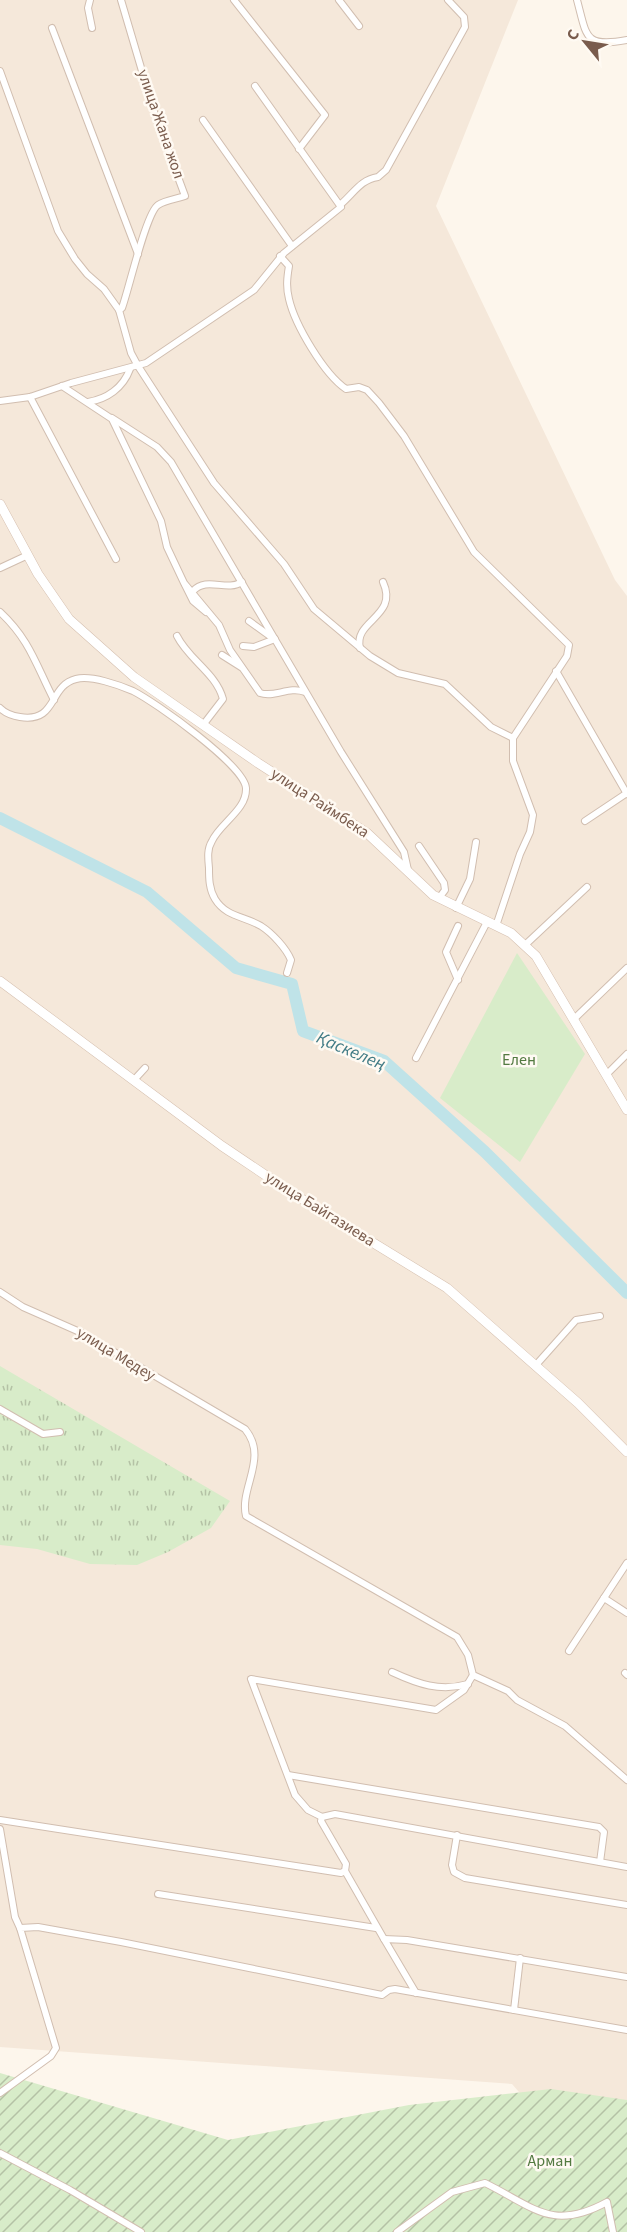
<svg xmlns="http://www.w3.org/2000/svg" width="627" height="2232" font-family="'Source Sans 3',sans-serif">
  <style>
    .residential { fill: #f5e8da }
    .grass { fill: url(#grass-tufts) }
    .park { fill: #d8ecc9 }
    .garden { fill: url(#garden-furrows) }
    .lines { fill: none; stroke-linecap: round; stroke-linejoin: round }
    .river { stroke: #bfe3e8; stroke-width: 12 }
    .street-casing { stroke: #d1beb0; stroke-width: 8 }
    .secondary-casing { stroke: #d6c0b0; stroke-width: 10 }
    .street { stroke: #fff; stroke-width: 6 }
    .secondary { stroke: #fff; stroke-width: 9 }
    .labels { text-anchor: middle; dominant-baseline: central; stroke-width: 5; stroke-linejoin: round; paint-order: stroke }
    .street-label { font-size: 16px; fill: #7a5c4d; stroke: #fffaf3 }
    .park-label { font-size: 16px; fill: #537a41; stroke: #fffaf3 }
    .water-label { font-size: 18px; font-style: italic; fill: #437c86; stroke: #fffaf3 }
  </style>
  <defs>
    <pattern id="grass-tufts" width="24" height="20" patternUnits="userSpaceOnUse" patternTransform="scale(1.5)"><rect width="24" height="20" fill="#d8ecc9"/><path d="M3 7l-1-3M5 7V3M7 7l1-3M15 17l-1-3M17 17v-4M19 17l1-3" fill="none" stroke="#b4c2a5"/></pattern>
    <pattern id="garden-furrows" width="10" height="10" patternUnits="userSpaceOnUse" patternTransform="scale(1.5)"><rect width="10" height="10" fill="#d8ecc9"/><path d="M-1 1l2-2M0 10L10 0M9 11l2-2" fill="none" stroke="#b4c2a5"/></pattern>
  </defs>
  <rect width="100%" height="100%" fill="#fdf6ec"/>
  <path class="residential" d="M0,0H518L436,206L615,580L627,596V2217L512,2084L0,2047Z"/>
  <path class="grass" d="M0,1366L230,1501L211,1528L168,1552L137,1565L90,1564L37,1549L0,1545Z"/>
  <path class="park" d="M517,953L585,1054L520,1162L440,1098Z"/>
  <path class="garden" d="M0,2073L228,2140L409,2105L551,2089L627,2100V2232H0Z"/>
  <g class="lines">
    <path class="river" d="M0,818L147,892L236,968L292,984L303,1031L384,1061L485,1152L627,1293"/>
    <g class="street-casing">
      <g id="street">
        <path d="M90,0L88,8L92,28"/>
        <path d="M234,0L325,115L299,149"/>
        <path d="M339,0L359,26"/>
        <path d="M577,0C587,37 584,48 627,40"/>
        <path d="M52,28L138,254"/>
        <path d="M0,71L58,231L75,259L87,274L104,289L119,310L122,308C129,289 146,213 158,205C165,200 176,199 185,196L155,115L121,0"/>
        <path d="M203,120L292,246"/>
        <path d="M340,205C355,192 360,180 378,177L386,170L465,27L464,17L448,0"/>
        <path d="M280,256L289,266C287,278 286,287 289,299C295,325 324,374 346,389L359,387L367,390L379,403L404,436L474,552L569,645L567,656L513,738V761L533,815L530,832L520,854L496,926"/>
        <path d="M119,310L131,353L138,366L214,483L284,564L314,609L370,656L398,673L445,684L491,727L513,738"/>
        <path d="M62,386L112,419L161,521L167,547L184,583L219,625L230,650L260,693C274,698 289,686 305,692"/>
        <path d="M30,397L116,559"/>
        <path d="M0,401L30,397L71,383L146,363L254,290L284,253L341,207L255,86"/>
        <path d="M88,402C107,399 123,388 130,369"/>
        <path d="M112,418L157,447L171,462L341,752L404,852L408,870"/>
        <path d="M0,568L28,555"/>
        <path d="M185,585L193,601L206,612"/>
        <path d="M193,591C207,576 226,592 242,582"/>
        <path d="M0,612C30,640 36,665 54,700"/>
        <path d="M249,621L274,639"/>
        <path d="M177,636C189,660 216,673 223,699L203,725"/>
        <path d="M243,646L254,647L275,639"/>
        <path d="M360,648C353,620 399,617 383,582"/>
        <path d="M222,655L241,667"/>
        <path d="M556,671L627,794"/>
        <path d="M0,708C5,713 13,716 20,717C58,723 48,686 76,679C91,675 119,685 133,691C155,702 244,765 246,788C247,810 220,823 212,841C207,849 208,858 209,868C209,878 209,889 215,899C226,917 244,916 261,926C272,933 286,948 291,960L287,973"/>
        <path d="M585,821L627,793"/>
        <path d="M419,846L444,883L445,890L439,898"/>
        <path d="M456,908L470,879L476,842"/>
        <path d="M525,945L587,887"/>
        <path d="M458,980L446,952L458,926"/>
        <path d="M573,1020L627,968"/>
        <path d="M416,1058L487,922"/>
        <path d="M607,1074L627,1054"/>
        <path d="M134,1080L145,1068"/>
        <path d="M0,1292L23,1307L82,1333L245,1429C269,1458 239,1488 246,1516L457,1637L468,1655L473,1675L508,1691L517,1700L565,1726L627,1780"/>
        <path d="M536,1365L576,1320L600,1316"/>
        <path d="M0,1409L43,1434L60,1432"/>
        <path d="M604,1598L627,1613"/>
        <path d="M569,1651L627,1563"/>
        <path d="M392,1672C418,1684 440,1692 468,1684"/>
        <path d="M625,1673L627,1675"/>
        <path d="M288,1775L599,1827L604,1832L600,1862"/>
        <path d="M322,1817L308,1810L295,1795L251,1679L436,1710L464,1690L473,1675"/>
        <path d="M0,1820L341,1873L345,1871L346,1864L321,1821L322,1817L335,1814L627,1867"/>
        <path d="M0,1829L15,1917L20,1928"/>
        <path d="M457,1835L452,1865L454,1872L465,1878L627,1905"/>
        <path d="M345,1871L384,1939"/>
        <path d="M158,1894L376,1928"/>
        <path d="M416,1993L384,1939L407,1940L627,1977"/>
        <path d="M514,2010L520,1958"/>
        <path d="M0,2093L51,2056L56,2048L20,1928L38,1927L121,1942L382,1995L389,1990L395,1989L627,2030"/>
        <path d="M0,2153L70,2190L141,2232"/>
        <path d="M397,2232L452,2192L485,2183C534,2207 552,2232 607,2202L613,2232"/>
      </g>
    </g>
    <g class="secondary-casing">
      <g id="secondary">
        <path d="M0,504L38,574L69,619L134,677L258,763L367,833L433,895L511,933L536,956L627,1110"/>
        <path d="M0,981L222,1146L292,1193L447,1288L578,1403L627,1452"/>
      </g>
    </g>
    <use href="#street" class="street"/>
    <use href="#secondary" class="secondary"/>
  </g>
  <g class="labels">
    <g class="street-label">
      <text transform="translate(161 124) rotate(71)">улица Жана жол</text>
      <text transform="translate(320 803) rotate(33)">улица Раймбека</text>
      <text transform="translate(320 1209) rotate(32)">улица Байгазиева</text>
      <text transform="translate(116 1354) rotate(31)">улица Медеу</text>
    </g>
    <g class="park-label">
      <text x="519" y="1060">Елен</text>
      <text x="550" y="2161">Арман</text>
    </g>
    <g class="water-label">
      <text transform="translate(351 1051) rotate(23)">Қаскелең</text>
    </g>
  </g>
  <g transform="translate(585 42) rotate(300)" stroke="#fffaf3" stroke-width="4.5" paint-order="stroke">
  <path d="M0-4.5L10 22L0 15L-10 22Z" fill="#7a5c4d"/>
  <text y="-9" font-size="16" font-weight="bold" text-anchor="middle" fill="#7a5c4d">С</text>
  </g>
</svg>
